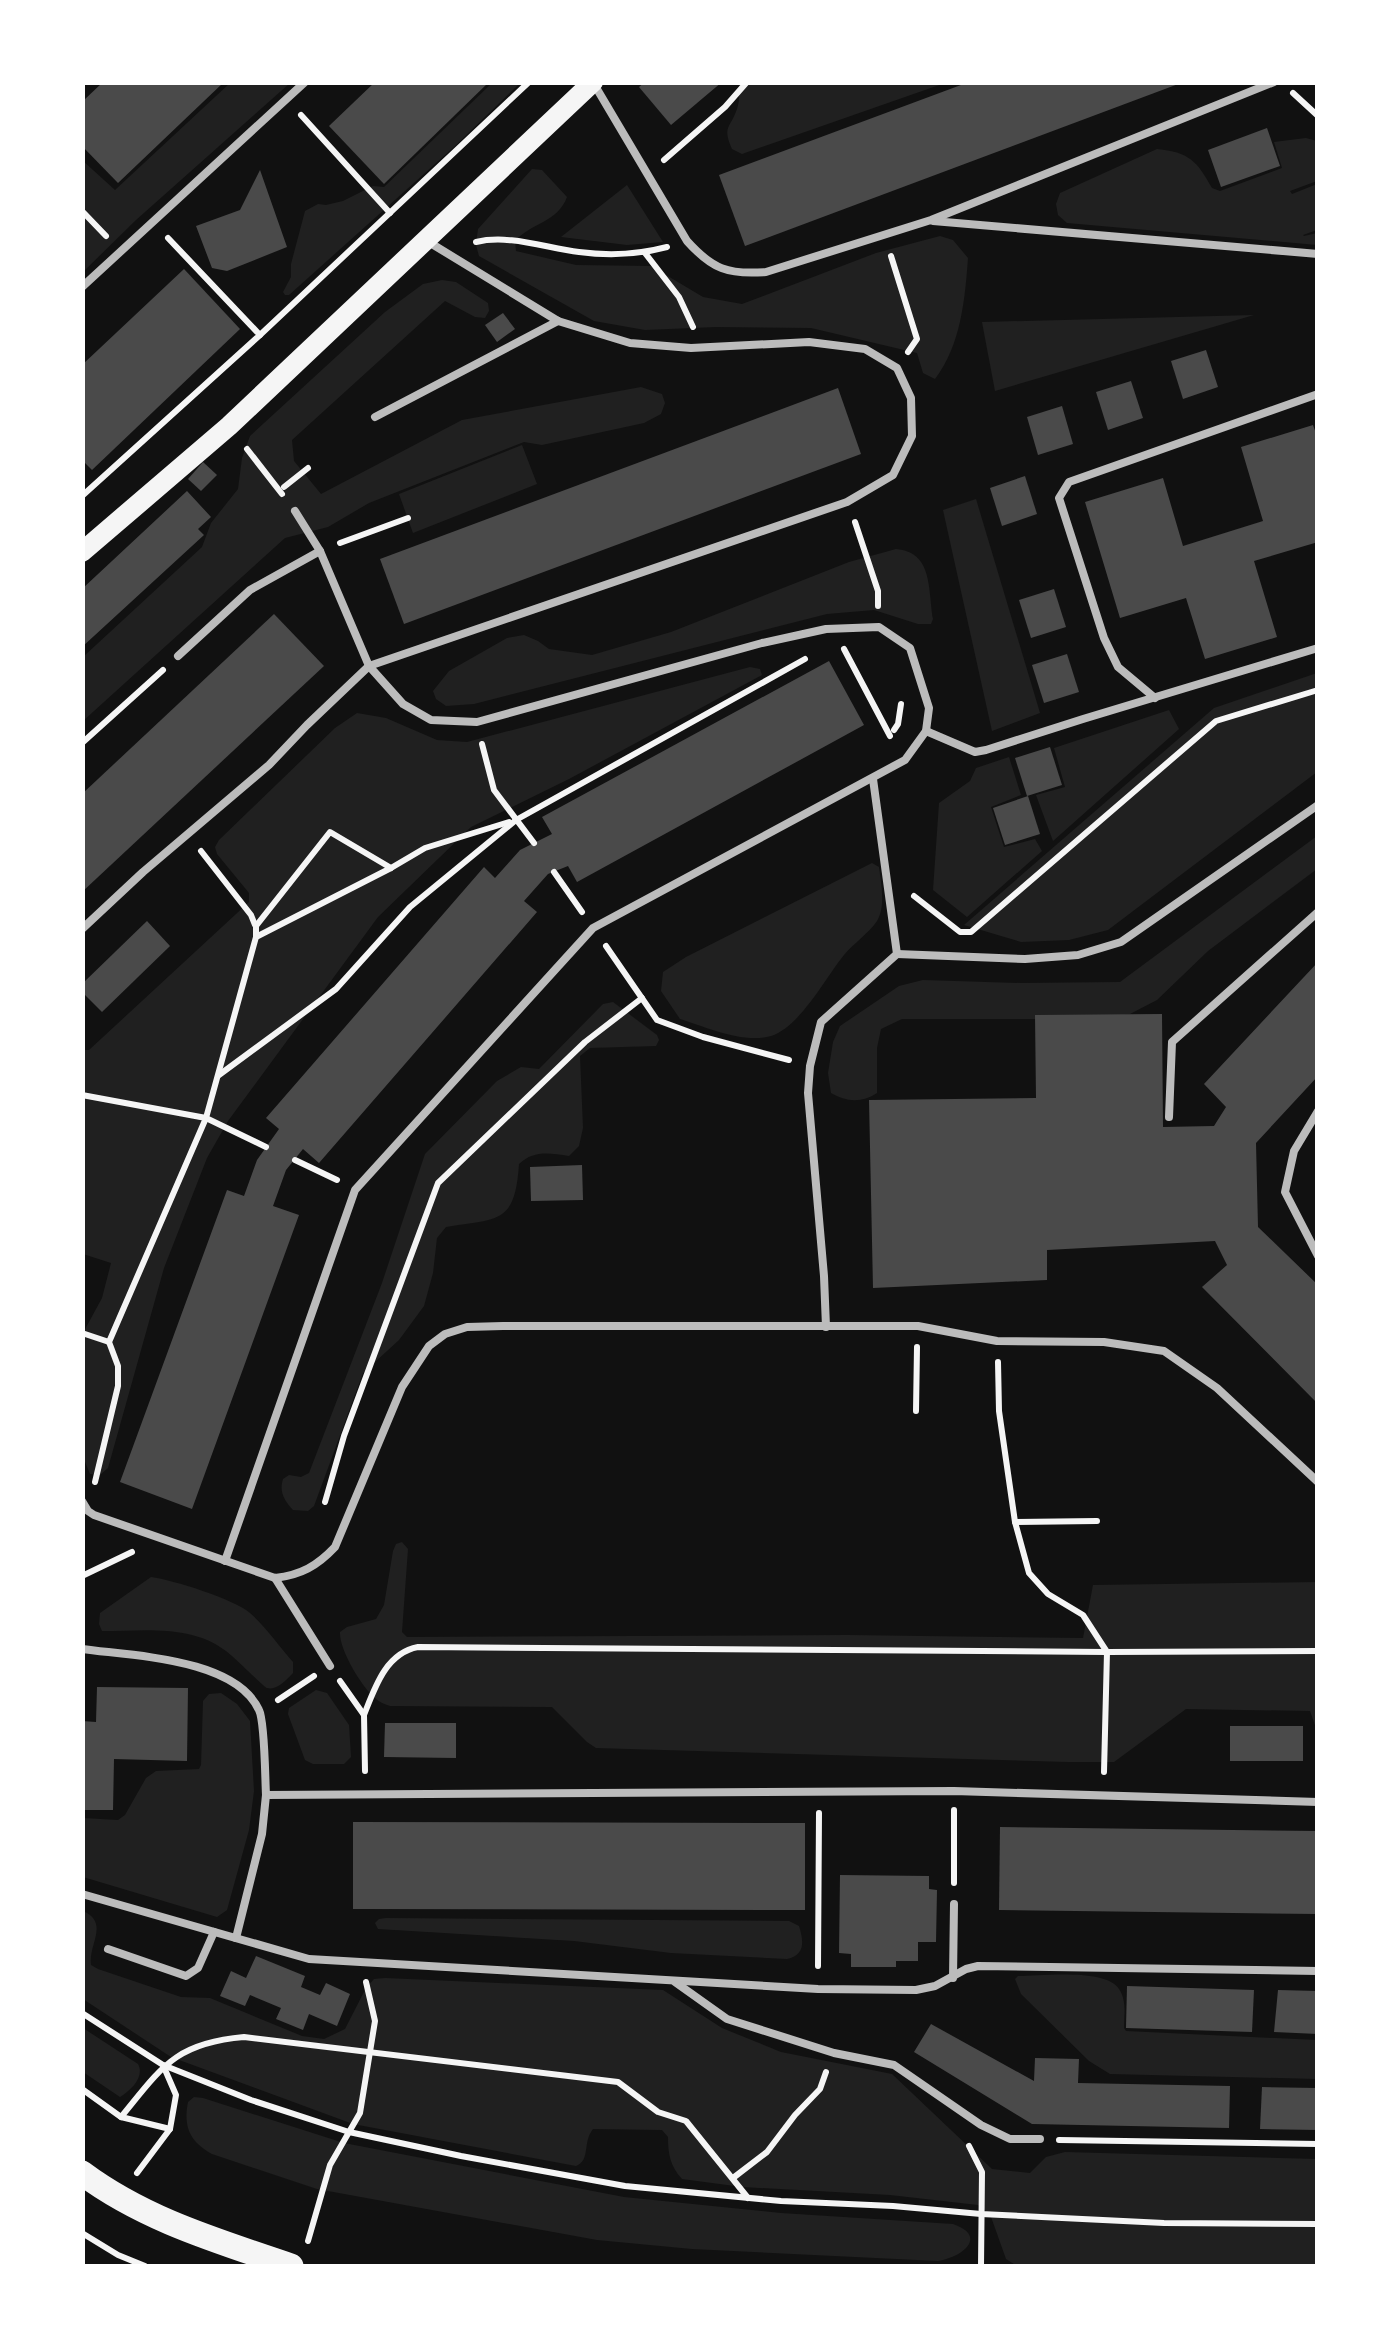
<svg xmlns="http://www.w3.org/2000/svg" width="1400" height="2349" font-family="'Source Sans 3',sans-serif">
  <style>
    .green { fill: #202020 }
    .building { fill: #4a4a4a }
    .lines { fill: none; stroke-linecap: round; stroke-linejoin: round }
    .path { stroke: #f5f5f5; stroke-width: 6 }
    .service { stroke: #bcbcbc; stroke-width: 8 }
    .secondary { stroke: #f5f5f5; stroke-width: 20 }
    .primary { stroke: #f5f5f5; stroke-width: 25 }
  </style>
  <rect width="100%" height="100%" fill="#111"/>
  <g class="green">
    <path d="M230,83H290L136,220L83,272L82,160L115,190Z"/>
    <path d="M492,83H520L454,147L289,295H285L283,292L291,277V264L305,211L318,204L326,205L343,201L373,186L384,187Z"/>
    <path d="M739,83H945L742,154L732,149C722,126 730,129 737,109C740,101 739,91 739,83Z"/>
    <path d="M1306,138L1317,141V181L1290,191L1292,194L1317,184V230L1303,235L1304,236L1317,233V245L1067,223L1058,215L1056,204L1060,193L1157,149C1189,152 1197,161 1212,188L1220,191L1282,168L1274,142Z"/>
    <path d="M532,169L542,170L567,197C558,222 531,223 515,241L516,251L576,265L651,266L703,297L742,304L876,253L940,236L953,240L968,258C965,299 961,345 935,379L923,373L917,353L811,328L716,327L645,330L594,321L479,256L476,245L478,229Z"/>
    <path d="M627,185L663,242L627,245L561,237Z"/>
    <path d="M442,280L456,282L488,303L489,311L485,318L475,317L445,301L292,440L294,461L321,494L462,420L641,387L662,394L665,403L661,414L644,423L542,445L524,442L369,503L328,527L285,538L83,721V657L202,547L211,523L238,489L242,458L250,436L385,312L423,284Z"/>
    <path d="M1254,315L995,391L982,322Z"/>
    <path d="M522,445L537,484L413,533L399,494Z"/>
    <path d="M976,499L1040,713L992,731L943,510Z"/>
    <path d="M896,549C933,552 928,589 933,619L931,624H918L874,610L827,614L474,704L446,706L436,699L433,691L449,671L507,638L524,635L538,641L549,649L592,655L671,632L849,562Z"/>
    <path d="M750,667L760,669L762,675L569,779L471,827L378,917L228,1121L207,1158L164,1268L108,1468L100,1475L90,1474L83,1457V1333L102,1298L111,1263L83,1254L82,1050H89L249,902V893L217,854L215,847L219,840L335,728L357,713L386,718L437,740L467,742Z"/>
    <path d="M1317,673V772L1108,930L1069,940L1021,942L964,925L1214,708Z"/>
    <path d="M1169,710L1179,729L1053,841L1036,795L1065,787L1054,748Z"/>
    <path d="M1009,757L1021,795L991,807L1004,847L1035,839L1042,851L967,917L933,890L939,803L970,781L976,768Z"/>
    <path d="M1317,836V869L1208,951L1157,1000L1130,1014L1093,1019H902L881,1029L877,1048V1093C862,1103 846,1102 831,1093L828,1073L833,1042L840,1026L899,986L923,980L1022,983L1120,982Z"/>
    <path d="M872,863L879,867C881,883 886,906 877,921C869,933 854,943 844,955C826,977 800,1027 771,1036C743,1044 706,1027 680,1019L661,991L663,972L686,957Z"/>
    <path d="M613,1002L657,1035L659,1040L656,1046L590,1048L580,1056L583,1128L579,1146L569,1156C549,1153 534,1150 519,1164C515,1225 498,1218 446,1227L437,1238L433,1273L424,1306L399,1340L363,1373L314,1506L308,1511L293,1510C284,1500 279,1492 283,1479L289,1475L301,1477L309,1473L382,1283L425,1154L497,1081L521,1067L539,1069L603,1004Z"/>
    <path d="M402,1542L408,1549L402,1632L407,1637L847,1635L1083,1638L1093,1585L1317,1582V1731L1310,1711L1186,1709L1114,1762H1068L596,1748L587,1742L552,1707L390,1706C384,1704 379,1702 375,1698C361,1686 339,1649 340,1632L347,1627L376,1619L384,1605L393,1551L396,1544Z"/>
    <path d="M151,1577C173,1580 234,1599 250,1613C266,1627 279,1646 293,1662V1673C287,1679 277,1691 267,1688C264,1687 233,1656 226,1651C191,1624 143,1631 102,1631L99,1624L100,1613Z"/>
    <path d="M316,1690L327,1693L349,1725L351,1757L344,1764H313L305,1760L288,1714L289,1708Z"/>
    <path d="M221,1693L237,1704L250,1721L254,1791L249,1830L227,1910L217,1917L83,1877V1818L118,1820L125,1815L146,1778L156,1771L199,1769L201,1765L203,1701L209,1694Z"/>
    <path d="M83,1911C110,1923 88,1944 91,1965L98,1969L181,1997L210,1998L302,2036L324,2039L345,2029L366,1988L374,1979L385,1978L663,1990L722,2028L781,2052L892,2074L992,2169L1030,2173L1046,2157L1065,2152L1317,2159V2266H1017L1006,2259L990,2214L978,2205L890,2195L742,2187L682,2179C670,2166 668,2154 668,2137L662,2130L593,2129C582,2143 591,2160 576,2166L353,2124L171,2057L86,2001L83,1998Z"/>
    <path d="M386,1918L789,1921L799,1926C804,1942 805,1955 787,1959L671,1953L574,1941L378,1929L375,1923L379,1919Z"/>
    <path d="M1018,1976C1041,1976 1106,1968 1119,1989C1127,2001 1124,2015 1124,2028L1126,2031L1317,2040V2079L1110,2074L1089,2061L1021,1994L1015,1979Z"/>
    <path d="M83,2028L138,2064C145,2077 131,2090 120,2097L83,2072Z"/>
    <path d="M194,2097L203,2098L344,2143L624,2197L781,2213L953,2224C988,2236 963,2257 938,2261L692,2249L597,2240L317,2189L212,2154C190,2142 183,2127 188,2102Z"/>
  </g>
  <g class="building">
    <path d="M103,82H224L118,183L82,146V102Z"/>
    <path d="M375,82H489L384,184L329,126Z"/>
    <path d="M645,82H722L671,125L639,87Z"/>
    <path d="M969,82L1181,83L745,246L719,175Z"/>
    <path d="M1267,128L1280,166L1221,187L1208,150Z"/>
    <path d="M260,170L287,247L227,271L212,268L196,226L240,210Z"/>
    <path d="M184,269L240,329L92,470L82,460V365Z"/>
    <path d="M503,313L515,329L497,342L485,325Z"/>
    <path d="M1206,350L1218,387L1183,399L1171,361Z"/>
    <path d="M1131,381L1143,418L1108,430L1096,392Z"/>
    <path d="M838,388L861,454L404,624L380,559Z"/>
    <path d="M1062,406L1073,444L1038,455L1027,417Z"/>
    <path d="M1313,425L1318,439V542L1254,561L1277,637L1205,659L1186,598L1120,618L1085,502L1163,478L1183,546L1263,521L1241,447Z"/>
    <path d="M203,462L217,475L201,491L188,479Z"/>
    <path d="M1025,476L1037,514L1002,526L990,488Z"/>
    <path d="M187,491L211,517L198,529L204,535L82,647V589Z"/>
    <path d="M1054,589L1066,627L1031,638L1019,600Z"/>
    <path d="M274,614L324,666L82,892V794Z"/>
    <path d="M1067,654L1079,692L1044,703L1032,665Z"/>
    <path d="M829,661L864,725L577,882L568,866L548,874L524,901L537,912L319,1163L303,1149L286,1170L273,1206L299,1215L192,1509L120,1482L227,1190L244,1196L257,1160L279,1129L266,1118L484,867L495,878L520,850L552,834L542,817Z"/>
    <path d="M1050,747L1062,785L1027,796L1015,758Z"/>
    <path d="M1028,796L1040,834L1005,845L993,808Z"/>
    <path d="M147,921L170,946L102,1012L82,992V984Z"/>
    <path d="M1318,962V1076L1256,1143L1258,1227L1318,1285V1404L1202,1287L1227,1265L1215,1241L1047,1250V1280L873,1288L869,1100L1036,1098L1035,1015L1162,1014L1163,1127L1214,1126L1226,1107L1204,1084Z"/>
    <path d="M582,1165L583,1200L531,1201L530,1167Z"/>
    <path d="M97,1687L188,1688L187,1761L114,1759L113,1810H82V1721L96,1722Z"/>
    <path d="M385,1723H456V1758L384,1757Z"/>
    <rect x="1230" y="1726" width="73" height="35"/>
    <path d="M353,1822L805,1823V1910L353,1909Z"/>
    <path d="M1000,1827L1318,1831V1914L999,1910Z"/>
    <path d="M840,1875L929,1876V1889L937,1890L936,1942H918V1961H896V1967H851V1954L839,1953Z"/>
    <path d="M256,1956L305,1976L301,1987L320,1995L326,1983L350,1994L337,2026L309,2014L303,2030L276,2019L281,2008L250,1995L245,2006L220,1996L231,1971L246,1978Z"/>
    <path d="M1127,1986L1254,1990L1252,2032L1126,2028Z"/>
    <path d="M1278,1990L1318,1991V2034L1274,2032Z"/>
    <path d="M931,2024L1034,2081L1035,2058L1079,2059L1078,2083L1230,2086L1229,2128L1032,2124L914,2052Z"/>
    <path d="M1262,2087L1318,2088V2130L1260,2129Z"/>
  </g>
  <g class="lines">
    <g class="path">
      <path d="M1293,93L1318,116"/>
      <path d="M301,115L390,213"/>
      <path d="M664,160L725,107L747,82"/>
      <path d="M82,211L106,236"/>
      <path d="M168,238L260,335"/>
      <path d="M476,242C509,234 546,248 579,252C609,256 637,255 667,247"/>
      <path d="M645,253L679,297L693,327"/>
      <path d="M891,256L917,339L908,352"/>
      <path d="M247,449L282,494"/>
      <path d="M284,487L308,468"/>
      <path d="M82,496L260,335L529,82"/>
      <path d="M855,522L878,591V606"/>
      <path d="M340,543L408,518"/>
      <path d="M844,649L890,736"/>
      <path d="M894,730L898,724L901,704"/>
      <path d="M82,743L163,670"/>
      <path d="M482,744L494,790L534,843"/>
      <path d="M201,851L251,915L255,925"/>
      <path d="M554,872L582,912"/>
      <path d="M914,896L960,932H971L1216,721L1318,690"/>
      <path d="M256,937V926L330,832L391,868"/>
      <path d="M606,946L657,1020L703,1037L789,1060"/>
      <path d="M219,1075L336,989L410,907L516,820L805,659"/>
      <path d="M82,1095L206,1118L109,1342L118,1366V1386L95,1482"/>
      <path d="M266,1147L206,1118L256,937L391,868L425,848L509,822"/>
      <path d="M295,1160L337,1180"/>
      <path d="M82,1333L109,1342"/>
      <path d="M998,1362L999,1411L1015,1522L1029,1573L1048,1594L1083,1615L1107,1652L1104,1772"/>
      <path d="M916,1411L917,1347"/>
      <path d="M325,1502L344,1436L438,1183L585,1042L642,998"/>
      <path d="M1015,1522L1097,1521"/>
      <path d="M82,1576L132,1552"/>
      <path d="M340,1681L364,1715L365,1771"/>
      <path d="M278,1700L314,1676"/>
      <path d="M364,1715C375,1687 386,1653 418,1647L1107,1652L1318,1651"/>
      <path d="M954,1810V1883"/>
      <path d="M818,1966L819,1813"/>
      <path d="M82,2013L163,2065L176,2095L170,2129L137,2173"/>
      <path d="M163,2065L251,2100L349,2132L461,2156L625,2186L781,2201L893,2206L981,2214L1164,2223L1318,2224"/>
      <path d="M82,2089L121,2117L170,2129"/>
      <path d="M121,2117C162,2067 175,2043 244,2037L618,2082L658,2112L686,2121L748,2198"/>
      <path d="M1059,2140L1318,2144"/>
      <path d="M969,2146L982,2172L981,2266"/>
      <path d="M733,2178L767,2152L795,2115L820,2089L826,2072"/>
      <path d="M82,2233L118,2255L145,2266"/>
      <path d="M308,2241L330,2165L360,2113L375,2021L366,1982"/>
    </g>
    <g class="service">
      <path d="M594,84L687,241C712,269 728,275 766,272L931,220L1274,82"/>
      <path d="M933,221L1318,254"/>
      <path d="M82,287L305,82"/>
      <path d="M375,417L558,321"/>
      <path d="M178,656L250,590L320,551"/>
      <path d="M1155,698L1118,667L1104,638L1059,498L1069,482L1318,394"/>
      <path d="M926,731L975,752L986,750L1083,719L1318,648"/>
      <path d="M82,929L143,872L269,765L307,725L369,666L847,502L893,475L912,436L911,398L897,368L865,349L809,342L691,348L630,343L558,321L427,241"/>
      <path d="M897,954L1025,959L1078,955L1121,942L1318,805"/>
      <path d="M1318,1111L1294,1151L1285,1192L1318,1256"/>
      <path d="M1169,1117L1172,1042L1318,912"/>
      <path d="M826,1327L824,1276L808,1093L810,1066L821,1022L897,954L873,779"/>
      <path d="M82,1501L88,1511L94,1515L275,1578C301,1575 317,1566 335,1547L402,1387L429,1346L445,1334L467,1327L503,1326H918L997,1341L1104,1342L1164,1351L1217,1388L1318,1482"/>
      <path d="M225,1561L355,1190L593,928L905,760L926,731L929,708L910,648L879,627L826,629L762,643L477,722L431,720L403,704L369,666L320,551L295,511"/>
      <path d="M275,1578L330,1666"/>
      <path d="M82,1649C132,1656 235,1658 259,1710C265,1722 265,1778 266,1795L954,1791L1318,1802"/>
      <path d="M82,1894L309,1959L818,1989L916,1990L935,1986L966,1969L978,1966L1318,1971"/>
      <path d="M236,1938L262,1834L266,1795"/>
      <path d="M108,1949L186,1976L198,1968L214,1932"/>
      <path d="M953,1978L954,1904"/>
      <path d="M675,1982L727,2019L834,2053L894,2065L981,2125L1010,2139H1040"/>
    </g>
    <path class="secondary" d="M82,552L229,426L593,82"/>
    <path class="primary" d="M82,2173C145,2220 218,2241 291,2266"/>
  </g>
  <rect width="1400" height="2349" fill="none" stroke="#ffffff" stroke-width="170"/>
</svg>
